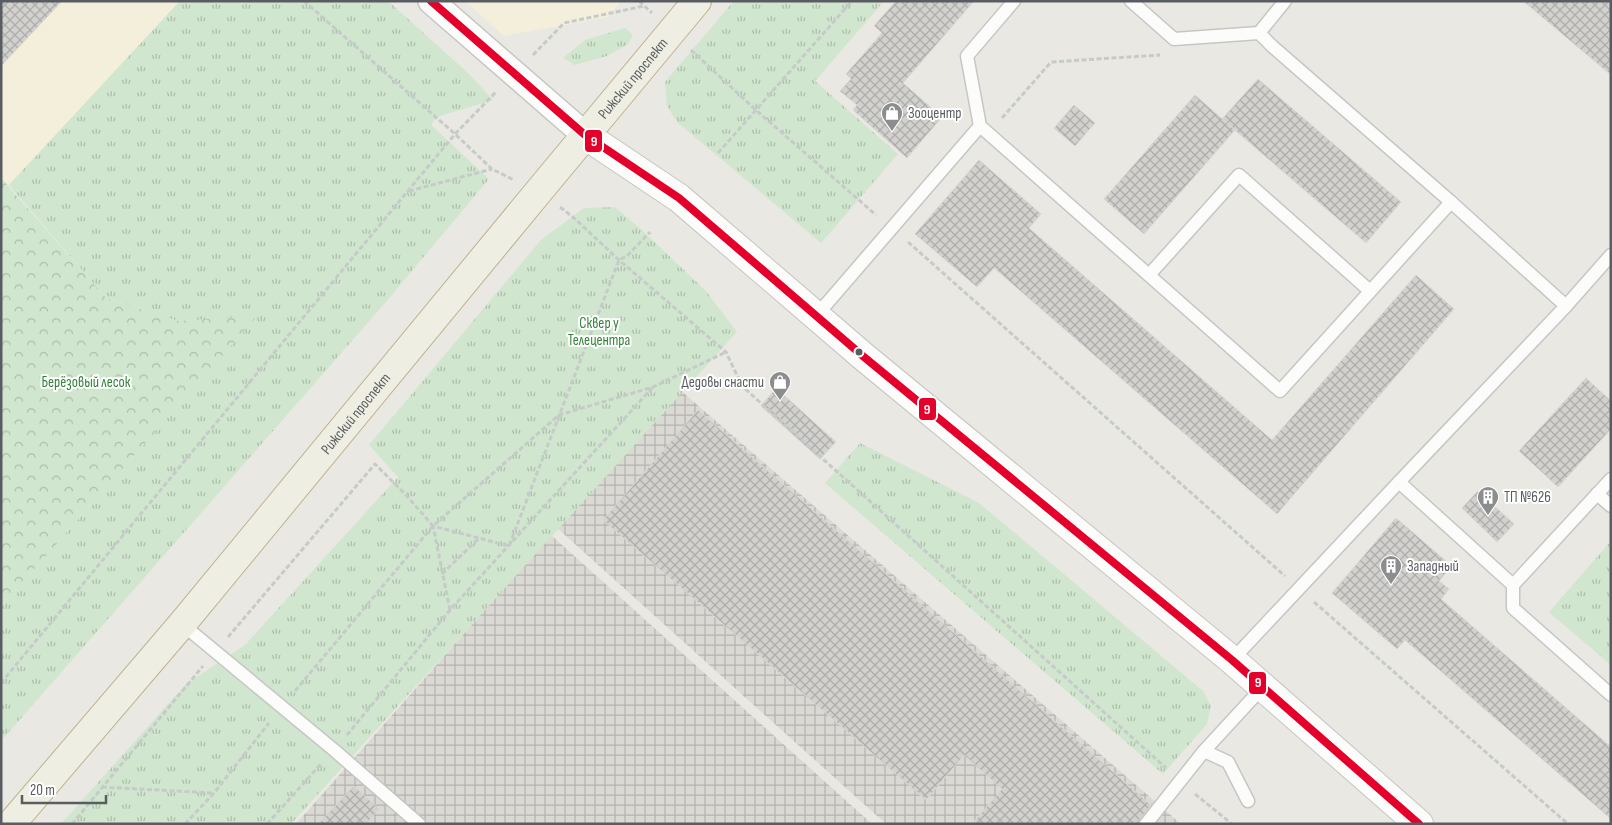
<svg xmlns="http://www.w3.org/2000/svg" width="1612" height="825" font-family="'Sofia Sans Condensed',sans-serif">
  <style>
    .commercial { fill: #f4efdb }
    .industrial { fill: url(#industrial-grid) }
    .grass { fill: url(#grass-tufts) }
    .forest { fill: url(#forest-crowns) }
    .building { fill: url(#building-cross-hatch); stroke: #d8d7d2 }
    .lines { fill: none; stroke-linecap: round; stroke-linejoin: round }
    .service-casing { stroke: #c6c6c5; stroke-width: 15 }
    .minor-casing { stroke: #c6c6c5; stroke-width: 28 }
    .secondary-casing { stroke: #c5c5c3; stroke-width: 30 }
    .trunk-casing { stroke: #c0b291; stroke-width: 30 }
    .path { stroke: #c6cbc9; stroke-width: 3; stroke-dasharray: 5 2.5; stroke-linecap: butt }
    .service { stroke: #fcfcfb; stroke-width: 12 }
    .minor { stroke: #fcfcfb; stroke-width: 25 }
    .secondary { stroke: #fcfcfb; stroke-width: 28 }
    .trunk { stroke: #efeee2; stroke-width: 28 }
    .bus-1-casing { stroke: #fff; stroke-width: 11 }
    .bus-1 { stroke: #e4002b; stroke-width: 8 }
    .bus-dot { fill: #595c61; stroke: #fff; stroke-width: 2 }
    .labels { text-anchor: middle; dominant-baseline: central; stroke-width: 4; stroke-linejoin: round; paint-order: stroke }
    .street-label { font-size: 15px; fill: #595c61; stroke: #fff }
    .poi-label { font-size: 15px; fill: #595c61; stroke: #fff; text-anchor: start }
    .park-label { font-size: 15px; fill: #36833b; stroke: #fff }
    .line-badge { stroke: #fff; stroke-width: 2 }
    .badge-label { font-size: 14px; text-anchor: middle; font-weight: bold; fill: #fff }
  </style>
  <defs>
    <pattern id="industrial-grid" width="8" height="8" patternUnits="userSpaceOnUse" patternTransform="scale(1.25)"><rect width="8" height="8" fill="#dad9d4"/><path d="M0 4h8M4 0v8" fill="none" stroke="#b4b3af"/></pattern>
    <pattern id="grass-tufts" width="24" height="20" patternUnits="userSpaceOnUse" patternTransform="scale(1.25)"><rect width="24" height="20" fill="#d0e6ce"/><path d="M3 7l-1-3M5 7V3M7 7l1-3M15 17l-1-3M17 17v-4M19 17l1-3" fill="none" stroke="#acbeab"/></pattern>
    <pattern id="forest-crowns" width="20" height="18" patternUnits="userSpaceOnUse" patternTransform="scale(1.25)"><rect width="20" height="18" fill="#d0e6ce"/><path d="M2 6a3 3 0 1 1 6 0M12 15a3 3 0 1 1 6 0" fill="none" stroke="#acbeab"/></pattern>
    <pattern id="building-cross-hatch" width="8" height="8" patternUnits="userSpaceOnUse" patternTransform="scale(1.25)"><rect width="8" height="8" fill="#d2d1ce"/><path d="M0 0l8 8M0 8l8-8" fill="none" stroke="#adadab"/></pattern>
  </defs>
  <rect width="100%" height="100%" fill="#e9e8e3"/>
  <g class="commercial">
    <path d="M1,1H180L9,185L1,178Z"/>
    <path d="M465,1H621L608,17L504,36Z"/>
  </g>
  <g class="industrial">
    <path d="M679,389L1181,824H886L556,527Z"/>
    <path d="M551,535L872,824H296Z"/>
  </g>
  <g class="grass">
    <path d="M180,1H388L469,74L493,100L437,117L431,125L489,179L379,310L1,741V607L256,317L178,321L106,298L9,185Z"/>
    <path d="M734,1H884L815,81L898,154L821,243L677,122L667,106L665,82Z"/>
    <path d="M625,28L633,35L627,45L607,56L575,65L563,58L585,40Z"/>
    <path d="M615,207L643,231L705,290L737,332L291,824H61L186,684L245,645L398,477L369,445L541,240L584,208Z"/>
    <path d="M860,443L979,503L1203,691L1211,706L1207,724L1163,774L825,483Z"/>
    <path d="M1611,541V665L1549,612Z"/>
  </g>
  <path class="forest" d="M1,178L106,298L178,321L257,316L1,607Z"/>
  <g class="building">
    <path d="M1,1H62L1,66Z"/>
    <path d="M896,1H974L903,83L942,117L907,158L853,110L857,105L840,91L851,79L846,74L882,33L874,26Z"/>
    <path d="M1523,1H1611V75Z"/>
    <path d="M1258,79L1401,202L1366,243L1222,119Z"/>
    <path d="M1195,95L1235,130L1144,234L1104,199Z"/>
    <path d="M1074,105L1095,123L1075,146L1054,128Z"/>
    <path d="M979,160L1041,214L1029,228L1272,440L1416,275L1454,309L1277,514L994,268L977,287L915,234Z"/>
    <path d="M1586,378L1611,401V429L1558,487L1519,451Z"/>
    <path d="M776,388L836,442L820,459L761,406Z"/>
    <path d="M698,410L1151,805L1140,819L1138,824H972L1002,789L964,755L926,800L603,520Z"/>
    <path d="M1478,491L1514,524L1497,542L1462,508Z"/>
    <path d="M1396,518L1452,566L1439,581L1449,589L1441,599L1611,747V819L1405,640L1397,649L1332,593Z"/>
    <path d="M354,786L379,809L366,824H318Z"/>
  </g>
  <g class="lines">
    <g class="service-casing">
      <g id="service">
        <path d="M1014,1L967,56L980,126L1280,391L1451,202L1273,47L1259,33L1174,39L1131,1"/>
        <path d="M1259,33L1285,1"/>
        <path d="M1149,275L1239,175L1370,291"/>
        <path d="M1566,306L1611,255"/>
        <path d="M816,316L980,126"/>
        <path d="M1399,482L1513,585L1611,479"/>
        <path d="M1597,494L1611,506"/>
        <path d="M1513,585V608L1611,695"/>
        <path d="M182,624L334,750L419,824"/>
        <path d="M1232,660L1399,482L1566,306L1451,202"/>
        <path d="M1204,751L1228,762L1248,801"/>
        <path d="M1146,824L1204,751L1262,688"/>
      </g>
    </g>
    <g class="minor-casing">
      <path id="minor" d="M431,1L585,135"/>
    </g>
    <g class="secondary-casing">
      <path id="secondary" d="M585,135L679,198L864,357L1232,660L1419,824"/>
    </g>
    <g class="trunk-casing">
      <g id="trunk">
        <path id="s1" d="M11,824L182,624L539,191L697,1"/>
      </g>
    </g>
    <g class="path">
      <path d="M304,1L455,134L492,169L514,180"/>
      <path d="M639,1L652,13"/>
      <path d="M691,50L757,111L876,215"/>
      <path d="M533,55L564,23L644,6"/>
      <path d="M1002,118L1051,62L1160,55"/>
      <path d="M718,153L852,1"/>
      <path d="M409,191L492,169"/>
      <path d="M560,207L574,218L619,260L726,352L742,386L1166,768"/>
      <path d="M908,242L1285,576"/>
      <path d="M442,574L478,539"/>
      <path d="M1314,602L1568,824"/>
      <path d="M450,610L433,526L509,546L619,260L627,256L650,232"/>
      <path d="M228,637L375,464L407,496L433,526"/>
      <path d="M1,683L455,134L497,91"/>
      <path d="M295,691L433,526L559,415L653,387L726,352"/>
      <path d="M347,735L450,610L653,387"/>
      <path d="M102,787L213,793"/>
      <path d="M1195,794L1232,824"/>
      <path d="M72,824L203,666"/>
      <path d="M185,824L214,793L269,723"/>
      <path d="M267,824L321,764"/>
    </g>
    <use href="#service" class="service"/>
    <use href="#minor" class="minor"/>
    <use href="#secondary" class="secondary"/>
    <use href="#trunk" class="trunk"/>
    <g class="bus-1-casing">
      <path id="bus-1" d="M431,1L585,135L679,198L864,357L1232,660L1419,824"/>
    </g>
    <use href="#bus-1" class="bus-1"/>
  </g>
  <defs>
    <g id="shop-pin" transform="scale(1.125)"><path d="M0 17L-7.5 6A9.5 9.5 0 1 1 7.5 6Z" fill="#8b8d8e" stroke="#fff"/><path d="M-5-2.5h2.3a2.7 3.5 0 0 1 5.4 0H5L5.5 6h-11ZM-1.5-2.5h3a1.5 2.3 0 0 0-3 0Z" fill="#fff"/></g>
    <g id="building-pin" transform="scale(1.125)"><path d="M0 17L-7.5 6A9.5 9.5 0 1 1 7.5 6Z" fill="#8b8d8e" stroke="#fff"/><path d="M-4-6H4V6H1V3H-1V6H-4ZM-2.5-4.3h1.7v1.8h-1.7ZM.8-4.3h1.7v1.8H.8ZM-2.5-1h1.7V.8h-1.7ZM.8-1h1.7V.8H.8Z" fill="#fff"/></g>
  </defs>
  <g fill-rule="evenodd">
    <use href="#shop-pin" x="892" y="113"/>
    <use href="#shop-pin" x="780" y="382"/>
    <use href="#building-pin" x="1488" y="497"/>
    <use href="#building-pin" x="1391" y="566"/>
  </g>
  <circle class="bus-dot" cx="859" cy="352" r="4.5"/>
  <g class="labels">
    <g class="street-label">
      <text stroke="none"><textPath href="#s1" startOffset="971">Рижский проспект</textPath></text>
      <text stroke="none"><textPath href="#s1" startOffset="536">Рижский проспект</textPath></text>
    </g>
    <g class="poi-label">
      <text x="908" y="113">Зооцентр</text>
      <text x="764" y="382" text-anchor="end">Дедовы снасти</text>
      <text x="1504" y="497">ТП №626</text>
      <text x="1407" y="566">Западный</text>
    </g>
    <g class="park-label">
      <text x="599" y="323">Сквер у<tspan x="599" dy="17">Телецентра</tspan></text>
      <text x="86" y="382">Берёзовый лесок</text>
    </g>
  </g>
  <g class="line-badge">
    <rect x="584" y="129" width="19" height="24" rx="5" fill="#e4002b"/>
    <rect x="918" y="397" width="19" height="24" rx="5" fill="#e4002b"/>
    <rect x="1248" y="671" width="19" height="24" rx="5" fill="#e4002b"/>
  </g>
  <g class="badge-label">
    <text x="594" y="146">9</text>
    <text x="927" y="414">9</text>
    <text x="1258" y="687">9</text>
  </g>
  <rect width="1612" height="825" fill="none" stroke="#595c61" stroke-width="5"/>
  <path d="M22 795v8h84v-8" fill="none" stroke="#595c61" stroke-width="2.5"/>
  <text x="30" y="795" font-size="15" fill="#595c61" stroke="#ffffff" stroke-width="4" paint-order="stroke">20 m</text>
</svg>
